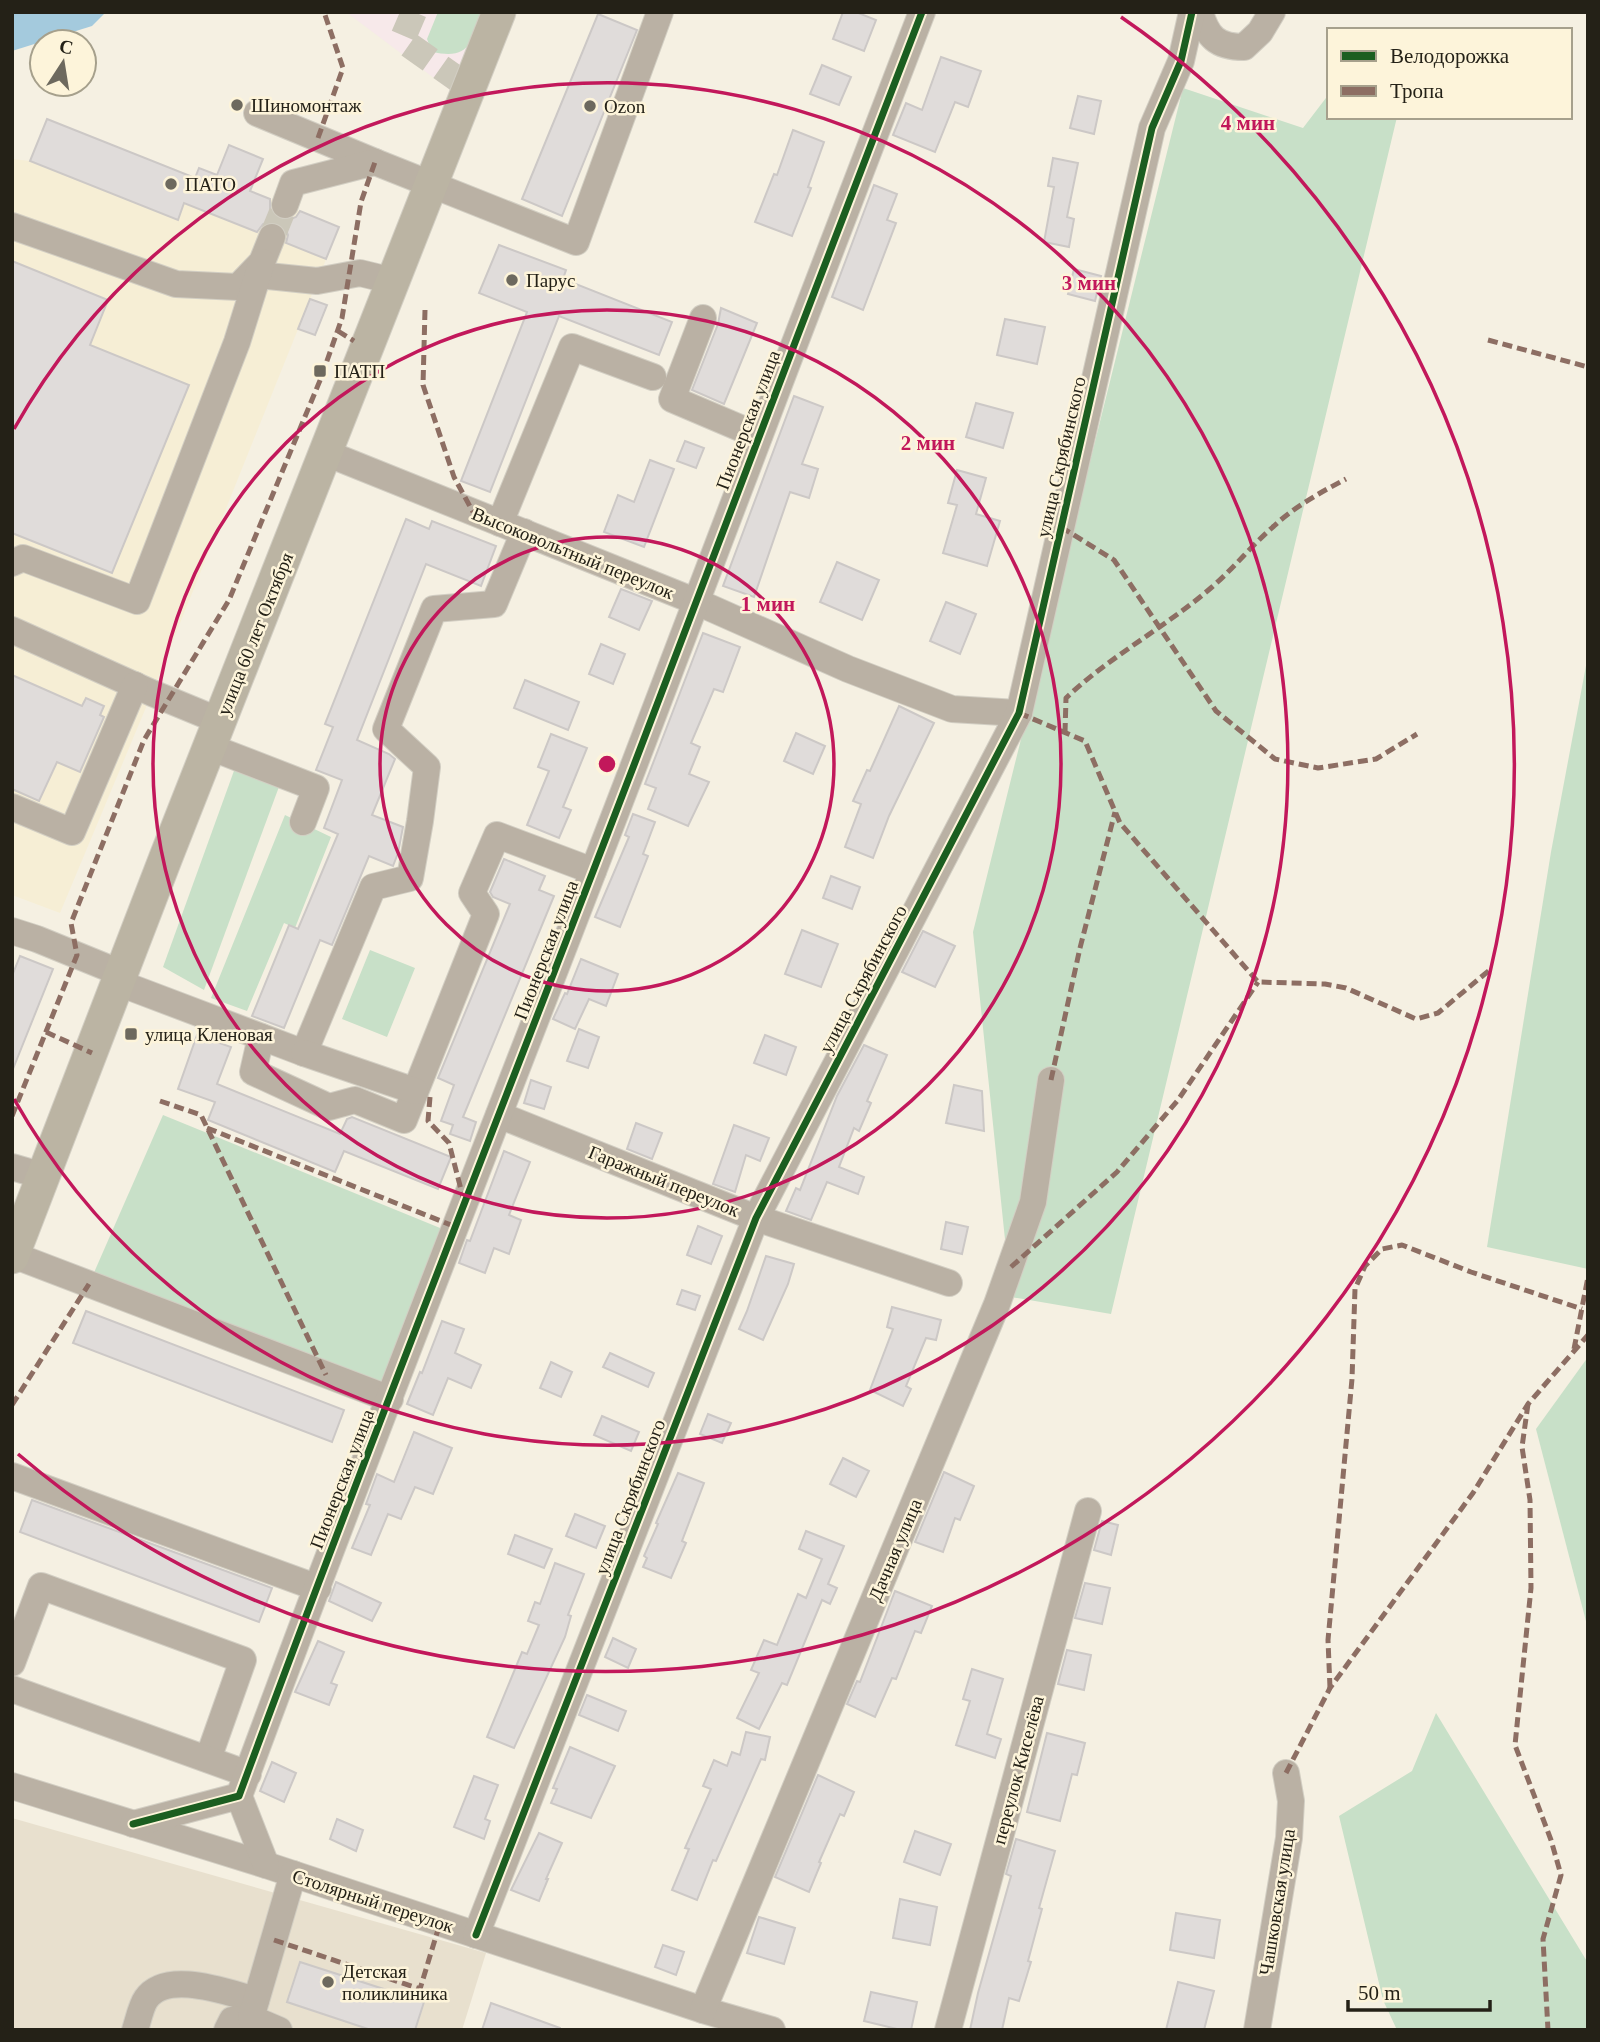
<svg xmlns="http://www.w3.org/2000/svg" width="1600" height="2042" font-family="'Times New Roman',serif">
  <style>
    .commercial { fill: #f7e9ea }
    .built { fill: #f6eed5 }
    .medical { fill: #e8e0ce }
    .green { fill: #c8e0c8 }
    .water { fill: #a4cadd }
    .building { fill: #e0dcda; stroke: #ccc8c6; stroke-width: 2 }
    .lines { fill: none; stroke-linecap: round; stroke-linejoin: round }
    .minor-tunnel { stroke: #cbc7b9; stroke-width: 26; stroke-dasharray: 26 13; stroke-linecap: butt }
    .minor-casing { stroke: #d2cec3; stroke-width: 28 }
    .major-casing { stroke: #d2cec3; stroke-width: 35 }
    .minor { stroke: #bab1a4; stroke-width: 26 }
    .major { stroke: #bbb4a3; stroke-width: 33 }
    .quiet { stroke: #8d6e63; stroke-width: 5; stroke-dasharray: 10 5; stroke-linecap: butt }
    .cycleway-casing { stroke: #fdf4da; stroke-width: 11 }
    .cycleway { stroke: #1b5e20; stroke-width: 7 }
    .ring { fill: none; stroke: #c2185b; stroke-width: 3.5 }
    .poi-dot { fill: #6d695e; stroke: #fdf4da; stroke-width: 2.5 }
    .labels { text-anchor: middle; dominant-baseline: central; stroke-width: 5; stroke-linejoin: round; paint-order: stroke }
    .poi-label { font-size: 19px; fill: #242117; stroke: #fdf4da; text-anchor: start }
    .street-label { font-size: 19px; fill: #242117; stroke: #fdf4da }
    .centre { fill: #c2185b; stroke: #fdf4da; stroke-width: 3.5 }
    .ring-label { font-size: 21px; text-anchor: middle; font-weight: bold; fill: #c2185b; stroke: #fdf4da; stroke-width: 5; stroke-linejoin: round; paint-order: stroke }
  </style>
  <rect width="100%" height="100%" fill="#f5f0e2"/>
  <path class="commercial" d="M346,12H490L458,96Z"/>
  <path class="built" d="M47,119L195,177L217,175L229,145L263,159L250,191L339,227L152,693L60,913L12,895V159L30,161Z"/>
  <path class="medical" d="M12,1818L486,1953L462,2030H12Z"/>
  <g class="green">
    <path d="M438,12H481C471,43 470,60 432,52L427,39Z"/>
    <path d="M1183,88L1303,128L1329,94V117H1397L1111,1314L1011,1297L973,932Z"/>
    <path d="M1588,655V1269L1487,1247L1551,852Z"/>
    <path d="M235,768L280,784L204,990L163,967Z"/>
    <path d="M285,815L331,837L295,928L284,923L247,1011L211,998Z"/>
    <path d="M370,950L415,968L387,1037L342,1019Z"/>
    <path d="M163,1115L445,1230L390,1399L89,1284Z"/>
    <path d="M1588,1357V1629L1536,1429Z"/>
    <path d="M1436,1713L1588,1963V2030H1397L1383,2000L1339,1816L1412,1771Z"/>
  </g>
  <path class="water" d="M12,12H106L92,26L12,51Z"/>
  <g class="building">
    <path d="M843,12H856L876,20L864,51L833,39Z"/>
    <path d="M598,14L637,30L562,216L522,199Z"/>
    <path d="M941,57L981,71L968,107L955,102L935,152L893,135L906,103L922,110Z"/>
    <path d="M822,65L851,77L839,105L810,94Z"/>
    <path d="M1078,96L1101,101L1094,134L1070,128Z"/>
    <path d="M47,119L195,178L199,168L217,175L229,145L263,159L250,191L270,199V208L273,215L279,219L288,220L296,217L300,211L339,227L326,259L286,243L288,235L285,228L277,222H269L263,224L257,232L184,203L178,220L30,161Z"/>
    <path d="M793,130L824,142L808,187L811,188L792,236L755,222L774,174L777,175Z"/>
    <path d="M1053,158L1078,163L1067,217L1074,219L1069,247L1044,242L1054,187L1048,186Z"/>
    <path d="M874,185L897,194L887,220L896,223L863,310L832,297Z"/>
    <path d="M499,245L566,270L563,279L672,322L659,355L559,316L490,492L461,481L527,312L479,293Z"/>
    <path d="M12,261L108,300L90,345L189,385L112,573L12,533Z"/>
    <path d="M1074,269L1101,276L1095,301L1068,294Z"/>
    <path d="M310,299L327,305L315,335L298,329Z"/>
    <path d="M721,308L757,323L724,404L692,390L718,324Z"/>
    <path d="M1005,319L1045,327L1037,364L997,355Z"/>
    <path d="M794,396L823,407L802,464L818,469L809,498L790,492L754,597L723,586Z"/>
    <path d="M976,403L1013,413L1003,448L966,437Z"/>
    <path d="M685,441L704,448L696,468L677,461Z"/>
    <path d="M650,460L674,469L644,547L604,532L618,495L634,502Z"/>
    <path d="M957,470L986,478L976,514L1000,521L987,566L943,553L957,505L948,503Z"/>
    <path d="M406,519L429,529L432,521L496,546L481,586L426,564L357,740L389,754L395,759L372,815L403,827L398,853L393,866L369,856L332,945L320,940L284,1028L252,1016L289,925L298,929L338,834L324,828L342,780L316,770L333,727L325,724Z"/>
    <path d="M837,562L879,580L862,620L820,602Z"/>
    <path d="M621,589L652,601L639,630L609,617Z"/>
    <path d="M946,602L976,614L960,654L930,641Z"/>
    <path d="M703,633L740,647L723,692L714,689L691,743L700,747L689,774L709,782L688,826L648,809L656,788L645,784Z"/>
    <path d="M601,644L625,654L613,684L589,674Z"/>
    <path d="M12,675L82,706L86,698L104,706L100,715L104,717L80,772L57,762L39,801L12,789Z"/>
    <path d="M525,680L579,702L568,730L514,708Z"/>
    <path d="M899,706L934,723L889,816L873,858L845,847L861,804L853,801L867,770L870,771Z"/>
    <path d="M796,733L825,746L813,774L784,761Z"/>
    <path d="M551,734L587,748L563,807L571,810L559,838L527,825L549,771L538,767Z"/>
    <path d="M633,814L655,822L643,854L648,856L620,927L595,917L629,837L625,835Z"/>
    <path d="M504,859L545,876L539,890L554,896L463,1117L476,1122L470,1141L450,1134L453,1125L441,1121L454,1085L438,1078L510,904L493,897L490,892Z"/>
    <path d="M831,876L860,887L852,909L823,898Z"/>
    <path d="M802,930L838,944L821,987L785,974Z"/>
    <path d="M923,931L955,946L935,987L902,972Z"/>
    <path d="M20,956L53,969L13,1069L12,976Z"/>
    <path d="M581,959L618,974L606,1006L589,999L575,1029L553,1019L565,993L567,994Z"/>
    <path d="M579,1029L599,1037L588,1068L567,1061Z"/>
    <path d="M197,1035L231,1047L217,1084L340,1134L347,1119L352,1117L451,1157L438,1189L344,1151L335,1172L208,1120L215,1102L178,1089Z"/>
    <path d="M765,1035L796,1047L786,1075L754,1063Z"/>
    <path d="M864,1045L887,1055L867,1101L871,1103L859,1131L854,1128L839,1167L864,1177L858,1194L827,1182L811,1220L786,1211L796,1188L800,1190L837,1096Z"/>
    <path d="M531,1080L551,1087L544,1109L524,1103Z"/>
    <path d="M954,1085L982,1091L984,1131L946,1123Z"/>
    <path d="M636,1123L662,1133L652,1159L627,1149Z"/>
    <path d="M734,1125L769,1138L760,1161L746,1155L735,1192L713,1184Z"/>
    <path d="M504,1151L530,1162L509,1215L521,1220L509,1254L494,1248L485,1273L459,1263L467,1240L470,1241Z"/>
    <path d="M946,1222L968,1227L962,1254L941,1249Z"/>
    <path d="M698,1226L722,1236L711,1264L687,1255Z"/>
    <path d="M766,1256L794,1264L788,1284L763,1340L739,1329L747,1311Z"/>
    <path d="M682,1290L700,1296L695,1310L677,1304Z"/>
    <path d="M892,1307L941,1320L936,1340L926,1338L906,1386L911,1389L903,1406L870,1390L893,1329L887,1327Z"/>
    <path d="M86,1311L344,1410L332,1442L73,1343Z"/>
    <path d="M442,1321L464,1329L455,1353L481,1365L471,1388L448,1378L433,1415L407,1404L420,1372L422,1373Z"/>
    <path d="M610,1353L654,1373L648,1387L603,1367Z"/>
    <path d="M551,1362L572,1372L561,1397L540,1388Z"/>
    <path d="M708,1414L731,1423L722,1443L700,1434Z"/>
    <path d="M602,1416L639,1432L631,1451L594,1435Z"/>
    <path d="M414,1432L452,1448L433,1494L415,1487L401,1519L388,1514L371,1555L352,1548L370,1505L366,1504L377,1474L394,1482Z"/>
    <path d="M843,1458L869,1471L856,1497L830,1484Z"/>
    <path d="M944,1472L974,1486L960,1520L955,1518L943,1552L915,1542Z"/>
    <path d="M678,1473L704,1483L682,1541L686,1543L671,1578L643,1567L647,1558L644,1556L658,1524L656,1523Z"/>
    <path d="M32,1500L272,1588L259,1622L20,1532Z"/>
    <path d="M575,1514L605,1526L596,1548L566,1536Z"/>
    <path d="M1102,1521L1118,1525L1111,1555L1094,1550Z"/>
    <path d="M806,1531L844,1546L828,1584L837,1588L830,1604L822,1600L787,1685L782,1683L759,1729L737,1718L759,1673L751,1670L764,1640L777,1645L798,1594L806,1598L822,1559L799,1549Z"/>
    <path d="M515,1535L552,1549L544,1568L508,1554Z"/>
    <path d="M555,1563L584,1574L568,1615L571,1616L565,1637L514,1748L487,1737L522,1652L527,1654L539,1625L528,1621L535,1602L540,1604Z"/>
    <path d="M336,1582L381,1603L372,1621L329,1601Z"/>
    <path d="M1085,1583L1110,1588L1102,1624L1075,1618Z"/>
    <path d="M895,1591L932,1606L921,1633L915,1631L896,1679L892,1678L875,1717L847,1704L857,1681L860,1682Z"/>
    <path d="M613,1638L636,1649L628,1668L605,1657Z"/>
    <path d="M318,1641L344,1652L331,1683L337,1685L329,1705L295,1692Z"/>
    <path d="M1067,1650L1091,1655L1084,1690L1058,1684Z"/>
    <path d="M972,1669L1003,1679L987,1734L1001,1739L995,1758L956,1745L970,1701L963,1699Z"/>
    <path d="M587,1695L626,1711L618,1731L579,1715Z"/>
    <path d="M746,1732L770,1737L765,1760L761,1759L716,1861L713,1860L697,1900L672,1890L689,1849L685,1848L711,1789L703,1786L714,1760L727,1766L732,1752L740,1755Z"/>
    <path d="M1047,1733L1085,1743L1077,1775L1072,1774L1060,1821L1027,1812Z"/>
    <path d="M570,1747L615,1766L591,1818L551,1803L557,1789L553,1788Z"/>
    <path d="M272,1762L296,1773L284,1802L260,1791Z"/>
    <path d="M818,1775L854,1792L844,1816L840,1814L819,1862L821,1863L809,1892L775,1877Z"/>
    <path d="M474,1776L498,1785L485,1819L490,1821L484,1839L454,1827Z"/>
    <path d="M337,1819L363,1830L356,1851L330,1839Z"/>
    <path d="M915,1831L951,1844L940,1875L904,1862Z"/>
    <path d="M539,1833L562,1843L546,1879H548L539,1901L511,1890Z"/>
    <path d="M1016,1839L1055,1851L1039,1908L1042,1909L1028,1961L1031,1962L1019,2001L1009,1998L1002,2030H970L978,1993L1011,1876L1006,1874Z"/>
    <path d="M900,1899L937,1907L930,1945L893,1938Z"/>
    <path d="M1176,1913L1220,1920L1214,1958L1170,1950Z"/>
    <path d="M759,1917L795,1928L784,1964L747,1953Z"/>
    <path d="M663,1945L684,1952L676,1975L655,1967Z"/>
    <path d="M300,1962L424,2002L415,2030H371L287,2002Z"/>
    <path d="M1178,1982L1214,1991L1204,2030H1166Z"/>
    <path d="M871,1992L917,2002L911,2030H901L864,2021Z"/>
    <path d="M491,2003L560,2028V2030H482Z"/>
  </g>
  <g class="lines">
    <g class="minor-tunnel">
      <path d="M414,12L402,40L470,88"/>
      <path d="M272,237L285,205"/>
    </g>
    <g class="minor-casing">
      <g id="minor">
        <path d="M1200,12C1207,37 1217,47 1244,47L1260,32L1272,12"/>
        <path d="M257,113L375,162"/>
        <path d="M285,205L293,183L375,162L576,242L660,12"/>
        <path d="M12,226L176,284L238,287L262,262L272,237"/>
        <path d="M258,275L317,281L360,273L393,281"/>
        <path d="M703,318L672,399L759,436"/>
        <path d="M326,453L697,602L848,669L952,709L1019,713"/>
        <path d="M500,523L572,347L653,377"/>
        <path d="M12,563L23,558L137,601L237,342L262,262"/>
        <path d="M12,630L152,693L220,721"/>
        <path d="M210,747L316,788L303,822"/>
        <path d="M12,807L72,832L135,685"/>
        <path d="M12,931L37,939L123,974"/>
        <path d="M119,983L304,1053L373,887L410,878L420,821L427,767L386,729L434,609L494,604L524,532"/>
        <path d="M261,1037L253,1072L329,1107L355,1100L404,1120L486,914L472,893L497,835L593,871"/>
        <path d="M304,1053L415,1091"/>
        <path d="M499,1115L756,1218L949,1283"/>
        <path d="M12,1167L43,1176"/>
        <path d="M13,1255L390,1399"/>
        <path d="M12,1476L318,1588"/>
        <path d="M12,1663L41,1586L243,1660L208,1759"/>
        <path d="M12,1689L248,1774"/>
        <path d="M12,1786L266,1865L703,2010L772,2030"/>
        <path d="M239,1796L266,1865"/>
        <path d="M133,1824L239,1796C366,1451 502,1109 634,765C731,515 824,262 922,12"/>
        <path d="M476,1935L756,1218L1019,713L1152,128L1181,61L1192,12"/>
        <path d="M703,2010L997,1304L1033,1202L1051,1080"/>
        <path d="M135,2030C138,2021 141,2006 146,1999C167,1969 228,1993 256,2000"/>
        <path d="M227,2030L232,2020L251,2018"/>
        <path d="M279,2030L251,2018L293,1874"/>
        <path d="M948,2030L1088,1511"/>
        <path d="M1257,2030L1289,1838L1291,1801L1286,1773"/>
      </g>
    </g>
    <g class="major-casing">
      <path id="major" d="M12,1257L166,857L499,12"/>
    </g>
    <use href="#minor" class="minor"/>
    <use href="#major" class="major"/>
    <g class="quiet">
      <path d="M318,138L343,68L324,12"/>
      <path d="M425,310L423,385L454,477L473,512"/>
      <path d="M338,331L354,341"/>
      <path d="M1488,340L1588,367"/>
      <path d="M1061,527L1114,560L1216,711L1275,759L1318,768L1376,759L1417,734"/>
      <path d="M1019,713L1085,741L1120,823L1258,982L1325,984L1346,988L1416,1019L1438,1013L1492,968"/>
      <path d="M1065,733L1066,698C1110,656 1166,627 1212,587C1234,568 1252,545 1274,526C1294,507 1321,492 1346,479"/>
      <path d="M46,1032L92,1053"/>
      <path d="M1051,1080L1080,948L1115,812"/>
      <path d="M430,1097L428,1121L449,1143L464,1201"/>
      <path d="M160,1101L201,1115L326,1375"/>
      <path d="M12,1116L77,955L71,923L144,740L229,600L321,378L342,318L361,202L375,162"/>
      <path d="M207,1128L456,1227"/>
      <path d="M1011,1267L1117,1172L1178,1100L1258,982"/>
      <path d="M1574,1349L1588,1277"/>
      <path d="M1528,1404L1522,1447L1530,1500L1531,1588L1515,1745L1551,1840L1561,1875L1543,1939L1548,2030"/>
      <path d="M12,1405L89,1284"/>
      <path d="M1330,1688L1328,1640L1352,1379L1355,1289L1365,1266L1382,1249L1402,1245L1471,1272L1582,1309"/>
      <path d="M1286,1773L1330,1688L1473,1493L1528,1404L1588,1335"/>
      <path d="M274,1940L420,1989L440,1923"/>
    </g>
    <g class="cycleway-casing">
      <g id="cycleway">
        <path d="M133,1824L239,1796C366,1451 502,1109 634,765C731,515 824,262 922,12"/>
        <path d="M476,1935L756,1218L1019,713L1152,128L1181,61L1192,12"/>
      </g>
    </g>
    <use href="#cycleway" class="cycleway"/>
  </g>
  <g class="ring">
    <circle cx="607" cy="764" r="227"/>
    <circle cx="607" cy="764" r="454"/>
    <path d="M14 429A681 681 0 1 1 14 1099"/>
    <path d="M1121 17A907 907 0 1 1 18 1454"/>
  </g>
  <g class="poi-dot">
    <circle cx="237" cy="105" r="7"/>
    <circle cx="590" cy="106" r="7"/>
    <circle cx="171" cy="184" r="7"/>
    <circle cx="512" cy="280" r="7"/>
    <rect x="313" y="364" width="14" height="14" rx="3.5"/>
    <rect x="124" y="1027" width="14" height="14" rx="3.5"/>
    <circle cx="328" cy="1982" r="7"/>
  </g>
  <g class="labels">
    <g class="poi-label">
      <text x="251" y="105">Шиномонтаж</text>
      <text x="604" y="106">Ozon</text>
      <text x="185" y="184">ПАТО</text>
      <text x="526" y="280">Парус</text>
      <text x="334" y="371">ПАТП</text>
      <text x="145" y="1034">улица Кленовая</text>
      <text x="342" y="1971">Детская<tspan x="342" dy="22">поликлиника</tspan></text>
    </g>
    <g class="street-label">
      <text transform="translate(748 420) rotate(-69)">Пионерская улица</text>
      <text transform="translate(1061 457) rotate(-77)">улица Скрябинского</text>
      <text transform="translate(573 553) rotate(22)">Высоковольтный переулок</text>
      <text transform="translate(255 634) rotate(-68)">улица 60 лет Октября</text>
      <text transform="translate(546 950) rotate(-69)">Пионерская улица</text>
      <text transform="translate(863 979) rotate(-62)">улица Скрябинского</text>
      <text transform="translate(664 1181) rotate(22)">Гаражный переулок</text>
      <text transform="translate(342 1479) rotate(-69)">Пионерская улица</text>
      <text transform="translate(630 1497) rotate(-69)">улица Скрябинского</text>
      <text transform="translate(895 1550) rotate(-67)">Дачная улица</text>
      <text transform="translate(1018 1770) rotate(-75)">переулок Киселёва</text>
      <text transform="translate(373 1901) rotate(18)">Столярный переулок</text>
      <text transform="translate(1277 1902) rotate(-81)">Чашковская улица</text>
    </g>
  </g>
  <circle cx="607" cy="764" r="10" class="centre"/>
  <g class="ring-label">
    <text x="1248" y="130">4 мин</text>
    <text x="1089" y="290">3 мин</text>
    <text x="928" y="450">2 мин</text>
    <text x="768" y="611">1 мин</text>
  </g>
  <rect width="1600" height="2042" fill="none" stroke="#242117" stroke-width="28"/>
  <rect x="1327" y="28" width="245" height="91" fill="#fdf4da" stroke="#a6a08c" stroke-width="2"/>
  <rect x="1341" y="51" width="35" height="10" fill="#1b5e20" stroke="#a6a08c" stroke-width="2"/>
  <text x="1390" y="63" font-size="21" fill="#242117">Велодорожка</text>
  <rect x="1341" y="86" width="35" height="10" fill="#8d6e63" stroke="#a6a08c" stroke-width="2"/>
  <text x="1390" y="98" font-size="21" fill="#242117">Тропа</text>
  <g transform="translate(63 63) rotate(12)"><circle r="33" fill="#fdf4da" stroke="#a6a08c" stroke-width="2"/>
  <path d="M0-5L12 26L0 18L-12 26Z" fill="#6d695e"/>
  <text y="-10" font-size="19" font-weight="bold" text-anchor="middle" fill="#242117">С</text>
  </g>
  <path d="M1348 2000v10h142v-10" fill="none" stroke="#242117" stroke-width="3.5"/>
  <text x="1358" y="2000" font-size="21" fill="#242117" stroke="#fdf4da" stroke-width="5" paint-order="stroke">50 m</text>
</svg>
